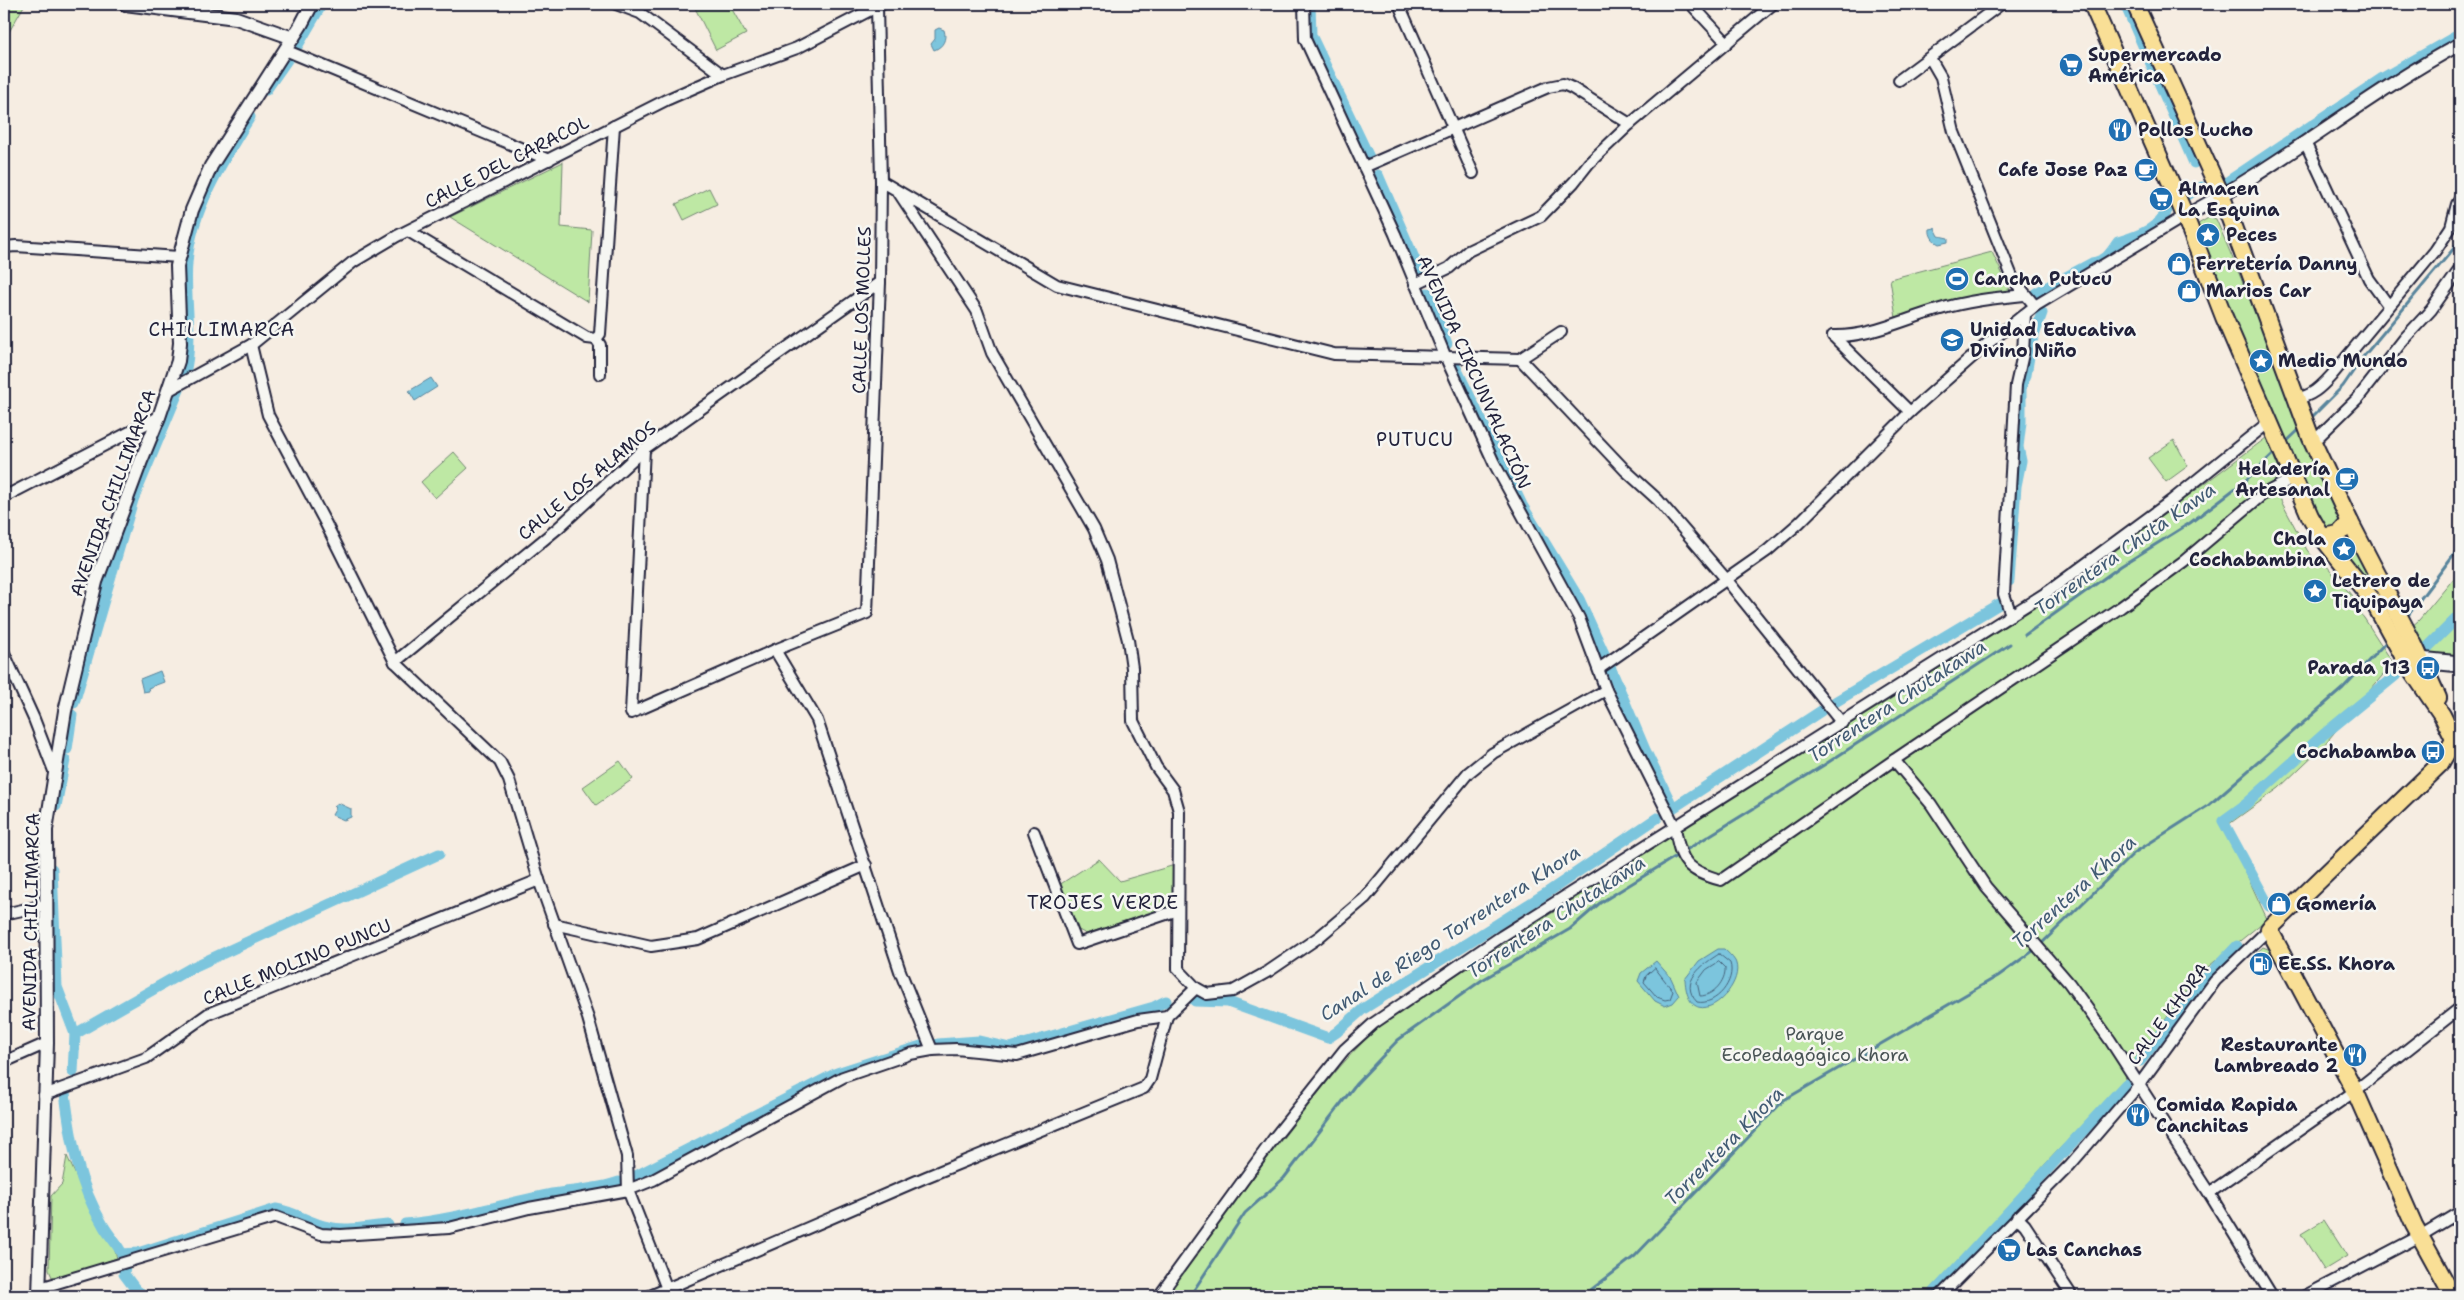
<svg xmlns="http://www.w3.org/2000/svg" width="2464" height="1300" font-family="'Shantell Sans',sans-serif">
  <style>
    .green { fill: #bee8a4; stroke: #708570 }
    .water { fill: #7cc5dd; stroke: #58849c }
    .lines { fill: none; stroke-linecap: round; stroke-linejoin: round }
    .shore { stroke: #46637c; stroke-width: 1 }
    .stream { stroke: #58849c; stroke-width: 3 }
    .canal { stroke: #7cc5dd; stroke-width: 11 }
    .minor-casing { stroke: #22223b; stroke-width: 14 }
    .tertiary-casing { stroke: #22223b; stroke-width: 16 }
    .secondary-casing { stroke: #22223b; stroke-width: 19 }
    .primary-casing { stroke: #22223b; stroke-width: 20 }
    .minor { stroke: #f6f6f2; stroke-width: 10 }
    .tertiary { stroke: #f6f6f2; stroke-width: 12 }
    .secondary { stroke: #f6f6f2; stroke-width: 15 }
    .primary { stroke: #f9df96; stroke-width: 16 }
    .labels { text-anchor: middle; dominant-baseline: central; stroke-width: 5; stroke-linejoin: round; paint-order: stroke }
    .poi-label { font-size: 18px; font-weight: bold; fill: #22223b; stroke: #f6f6f2; text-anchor: start }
    .street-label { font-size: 18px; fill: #22223b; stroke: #f6f6f2 }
    .park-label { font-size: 18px; fill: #495455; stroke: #f6f6f2 }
    .neighbourhood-label { font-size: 19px; letter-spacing: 1px; fill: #22223b; stroke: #f6f6f2 }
    .water-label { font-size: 19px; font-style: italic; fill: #425b74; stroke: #f6f6f2 }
  </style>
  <rect width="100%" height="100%" fill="#f6ede2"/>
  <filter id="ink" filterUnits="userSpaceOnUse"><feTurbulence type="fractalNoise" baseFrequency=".02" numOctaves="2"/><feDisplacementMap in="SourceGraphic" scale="10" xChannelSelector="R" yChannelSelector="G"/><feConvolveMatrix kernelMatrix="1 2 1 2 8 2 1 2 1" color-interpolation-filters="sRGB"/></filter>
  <g filter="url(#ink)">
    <g class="green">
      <path d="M4,4H25L5,39H4Z"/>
      <path d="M693,4H729L746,34L716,50Z"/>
      <path d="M563,162L561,227L592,230L588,302L450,217Z"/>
      <path d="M709,188L717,204L684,220L676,204Z"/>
      <path d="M2210,217L2216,219C2259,319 2298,420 2339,520L2337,526L2325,531L2193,227Z"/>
      <path d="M1992,252L2011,292L1988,294L1896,318L1890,279Z"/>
      <path d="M2266,438L2281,474V501L2307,550L2316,561L2321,559L2352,596L2349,600L2364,618L2393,663L2323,746L2279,788L2225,827L2267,919L2209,966L2184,994L2139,1056L2122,1083L2048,1161L1996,1221L1924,1296H1165C1207,1239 1249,1181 1293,1125C1325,1085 1352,1047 1393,1016L1742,790L2053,596Z"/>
      <path d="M2174,440L2188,466L2166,482L2148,458Z"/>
      <path d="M454,452L468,468L435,498L421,482Z"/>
      <path d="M2347,535L2361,556L2374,590L2334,544Z"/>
      <path d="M2460,571V658L2424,657L2410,628L2419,620Z"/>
      <path d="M620,761L633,779L596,805L583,787Z"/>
      <path d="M1099,859L1120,881L1175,865L1174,905L1086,934L1075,928L1059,885Z"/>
      <path d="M2263,947L2273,951L2277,961H2270L2254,955Z"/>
      <path d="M67,1156L100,1228L113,1244L117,1258L60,1277H52L49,1270L51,1196L62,1184Z"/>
      <path d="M2324,1220L2347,1256L2324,1270L2301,1234Z"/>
    </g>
    <g class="water">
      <path d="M939,28L944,30C947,39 943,47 934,50L931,44L935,39V30Z"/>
      <path d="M1935,228L1939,236L1948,238V242L1939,244C1933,241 1929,235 1930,229Z"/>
      <path d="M431,378L437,387L415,401L409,391Z"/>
      <path d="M160,671L164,682L148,688L149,691L143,692L140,679Z"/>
      <path d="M338,803L351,809V817L344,820L332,815L336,808L334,806Z"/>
      <path d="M1718,949H1724C1728,953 1732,956 1735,961C1748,987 1688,1041 1685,979L1699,961Z"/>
      <path d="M1656,961L1671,978L1679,996L1673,1003L1665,1006L1655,1001L1638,981L1641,973Z"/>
    </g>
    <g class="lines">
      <g class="shore">
        <path d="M1719,954L1730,963C1736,981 1716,1006 1697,1002C1678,982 1703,964 1719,954Z"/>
        <path d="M1719,962L1725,968C1726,981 1713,996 1700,996L1697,982L1706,970Z"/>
        <path d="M1655,968L1673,991L1670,999L1665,1000L1657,997L1644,982L1646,976Z"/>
      </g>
      <g class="stream">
        <path d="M2310,419L2343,386L2363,357L2460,241"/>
        <path d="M2285,443L2302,427"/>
        <path d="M2406,618L2460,546"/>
        <path d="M2025,635L2121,566L2190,523L2245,481L2276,451"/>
        <path d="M1190,1296L1245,1213L1284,1178L1356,1084L1398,1040L1482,980L1570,929L1600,903L1824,765L2010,644"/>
        <path d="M1583,1296L1635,1256L1784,1100L1998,976L2037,948L2134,853L2209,805L2343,688L2389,639"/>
      </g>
      <g class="canal">
        <path d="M1310,4L1311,35L1369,157"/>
        <path d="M2125,4L2194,163"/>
        <path d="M298,45L322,4"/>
        <path d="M266,90L289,57"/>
        <path d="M1378,175L1421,274"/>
        <path d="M2227,182L2381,79L2460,34"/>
        <path d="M2182,197L2202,187"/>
        <path d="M1428,293L1447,344"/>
        <path d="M2036,293L2092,263C2107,260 2110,254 2118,242C2139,236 2165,227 2169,203"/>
        <path d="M1456,368L1522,505L1579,599L1606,658"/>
        <path d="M185,373C194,336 184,300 187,263C191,210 223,160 250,117"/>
        <path d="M2009,581L2016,486L2021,461L2018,447L2021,422V387L2026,375L2031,344L2042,313"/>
        <path d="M2426,649L2460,615"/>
        <path d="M1610,667L1645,750L1673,808L1821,711"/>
        <path d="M1835,702L1999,604"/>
        <path d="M74,703L133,500L179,390"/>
        <path d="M67,749L72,715"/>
        <path d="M56,806L65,760"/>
        <path d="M52,869L57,987L75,1034L73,1072"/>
        <path d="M2269,906L2223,821L2245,805L2323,735L2401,671"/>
        <path d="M1195,1001L1228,1002L1328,1038L1337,1032L1363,1009L1542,896L1657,818"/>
        <path d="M75,1034L191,968L439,854"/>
        <path d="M938,1044L979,1041L1010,1048L1154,1007L1166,1001"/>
        <path d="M2140,1061L2198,987L2237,946"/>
        <path d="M65,1093C71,1141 78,1183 103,1225C109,1236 117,1243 122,1254L138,1253L276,1209C295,1212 309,1223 328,1227C347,1232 369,1226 388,1225"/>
        <path d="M636,1176L837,1073L921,1046"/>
        <path d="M405,1224C455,1220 502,1204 552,1194C575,1190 597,1190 619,1182"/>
        <path d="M125,1265L124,1274L136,1290L145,1296"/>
        <path d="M1931,1296L2126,1084"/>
      </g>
      <g class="minor-casing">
        <g id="minor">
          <path d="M616,4L640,13L723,75"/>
          <path d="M1304,4L1305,39L1395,234L1446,358L1494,463L1579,618L1606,690L1675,827C1680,862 1687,871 1721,880L1894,760L2121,607L2184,561L2262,495L2294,478"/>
          <path d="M1691,4L1727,43"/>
          <path d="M1401,9L1473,173"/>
          <path d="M285,50L549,160"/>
          <path d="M1930,58L1941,77L1954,132L2013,279L2035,306"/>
          <path d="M1899,80L2001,4"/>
          <path d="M2305,142L2369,279L2388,305"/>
          <path d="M1364,167L1548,87L1563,84L1572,88L1630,124"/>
          <path d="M881,181L1057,285L1334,354L1520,359L1561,332"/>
          <path d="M899,193L977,311L992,353L1094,529L1107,560L1128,640L1132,668L1133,721L1156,767L1173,790L1179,811L1178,969L1196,988L1207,994L1233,991L1269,971L1319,937L1365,898L1468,773L1493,753L1606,690"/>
          <path d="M408,231L587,338L596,339"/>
          <path d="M4,247L16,246L179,257"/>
          <path d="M1415,284L1449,268L1468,251L1541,216L1574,182L1589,163L1630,124L1773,4"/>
          <path d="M1833,336C1870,337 1902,320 1937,310C1966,301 1994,298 2024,295"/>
          <path d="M1833,336L1910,412"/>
          <path d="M596,339L600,334L614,126"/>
          <path d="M596,339L600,345V374"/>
          <path d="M251,345L268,415L325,522L395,662L500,762L509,780L539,880L588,1018L627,1156L628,1190L667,1289"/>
          <path d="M1520,359L1625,470L1658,500L1726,579L1842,723"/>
          <path d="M169,390L251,345L353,262L397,236L666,100L723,75L797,48L882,4"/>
          <path d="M2295,399C2312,396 2320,388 2331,376L2435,251L2451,227L2457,204L2460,199"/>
          <path d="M2313,442L2358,398L2404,339L2431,310L2460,269"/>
          <path d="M644,449L631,713L775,650L867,613L880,282L881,181L877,7"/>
          <path d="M4,497L159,417"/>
          <path d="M2011,615L2004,594L2016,385L2023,354L2025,314"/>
          <path d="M775,650L817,720L900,971L932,1050"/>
          <path d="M4,653L34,719L54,771"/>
          <path d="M395,662L558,528L644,449L880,282"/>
          <path d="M1600,668L1767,551L1799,523L1910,412L1987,344L2035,306L2185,216"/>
          <path d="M1894,760L1931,804L1986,887L2069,983L2110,1040L2209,1193L2272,1296"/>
          <path d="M1034,832L1077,944L1178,910"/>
          <path d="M4,914L45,905"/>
          <path d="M554,924L651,946L698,939L866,865"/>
          <path d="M4,1062L47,1043"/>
          <path d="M44,1095L146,1058L208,1014L539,880"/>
          <path d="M2209,1193L2355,1091L2460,1008"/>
          <path d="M2017,1217L2025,1225L2072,1296"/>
          <path d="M40,1288L276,1217L321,1234L341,1235L449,1228L529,1208L628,1190L653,1180L843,1077L910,1054L932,1050L956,1049L1017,1055L1138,1020L1167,1016L1196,988"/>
          <path d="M650,1296L926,1177L1144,1088L1150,1079L1167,1016"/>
          <path d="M1159,1296L1274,1138L1344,1050L1374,1023L1502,936L2049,591L2171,501L2269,422"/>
          <path d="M1940,1296L2070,1165L2139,1085L2215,981L2269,929"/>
          <path d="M2305,1296L2420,1236L2460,1212"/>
        </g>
      </g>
      <g class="tertiary-casing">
        <g id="tertiary">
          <path d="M125,4L236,18L293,38"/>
          <path d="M2185,216C2281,166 2365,95 2460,44"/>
          <path d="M39,1296L47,1043L46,830L65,711L96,582L141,461L159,417L178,361L180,343L177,266L192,210L211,166L301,25L312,4"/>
        </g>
      </g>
      <g class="secondary-casing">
        <path id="secondary" d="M2420,660L2460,664"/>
      </g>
      <g class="primary-casing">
        <g id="primary">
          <path d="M2092,4L2181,206L2224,317L2310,516L2322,537L2373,601L2408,665L2442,715L2460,751"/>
          <path d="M2135,4L2222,197L2311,438L2350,522L2414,645L2438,698"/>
          <path d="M2322,537L2339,534L2350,522"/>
          <path d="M2453,1296L2414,1225L2355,1091L2269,929L2440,764L2454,740"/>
        </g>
      </g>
      <use href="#minor" class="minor"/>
      <use href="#tertiary" class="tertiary"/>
      <use href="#secondary" class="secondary"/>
      <use href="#primary" class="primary"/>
    </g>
  </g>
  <defs>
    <g id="supermarket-disc" transform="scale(1.25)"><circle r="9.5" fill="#1f6fb2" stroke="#f6f6f2"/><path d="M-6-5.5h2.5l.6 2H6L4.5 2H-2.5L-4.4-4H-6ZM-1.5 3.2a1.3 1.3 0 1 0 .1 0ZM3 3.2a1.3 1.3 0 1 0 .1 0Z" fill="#fff"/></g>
    <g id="restaurant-disc" transform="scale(1.25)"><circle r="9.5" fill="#1f6fb2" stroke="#f6f6f2"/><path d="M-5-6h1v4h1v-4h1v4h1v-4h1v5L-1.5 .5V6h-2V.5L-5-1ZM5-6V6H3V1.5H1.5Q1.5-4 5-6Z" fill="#fff"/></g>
    <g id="cafe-disc" transform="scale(1.25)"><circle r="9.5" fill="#1f6fb2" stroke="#f6f6f2"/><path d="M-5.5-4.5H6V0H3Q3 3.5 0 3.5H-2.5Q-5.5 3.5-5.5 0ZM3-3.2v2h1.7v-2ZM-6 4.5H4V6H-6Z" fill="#fff"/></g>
    <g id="sight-disc" transform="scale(1.25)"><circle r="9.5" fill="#1f6fb2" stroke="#f6f6f2"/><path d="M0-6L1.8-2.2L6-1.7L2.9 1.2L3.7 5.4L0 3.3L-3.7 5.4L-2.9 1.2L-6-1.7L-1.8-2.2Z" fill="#fff"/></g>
    <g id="shop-disc" transform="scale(1.25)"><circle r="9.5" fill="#1f6fb2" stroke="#f6f6f2"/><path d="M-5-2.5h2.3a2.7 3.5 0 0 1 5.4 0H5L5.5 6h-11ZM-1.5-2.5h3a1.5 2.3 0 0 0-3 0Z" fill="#fff"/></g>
    <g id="stadium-disc" transform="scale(1.25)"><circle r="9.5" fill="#1f6fb2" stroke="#f6f6f2"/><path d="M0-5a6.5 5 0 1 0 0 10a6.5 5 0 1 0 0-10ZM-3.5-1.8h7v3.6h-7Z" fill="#fff"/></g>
    <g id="school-disc" transform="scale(1.25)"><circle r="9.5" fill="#1f6fb2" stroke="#f6f6f2"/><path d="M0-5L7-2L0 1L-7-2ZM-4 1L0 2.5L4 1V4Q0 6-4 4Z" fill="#fff"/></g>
    <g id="bus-disc" transform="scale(1.25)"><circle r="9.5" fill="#1f6fb2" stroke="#f6f6f2"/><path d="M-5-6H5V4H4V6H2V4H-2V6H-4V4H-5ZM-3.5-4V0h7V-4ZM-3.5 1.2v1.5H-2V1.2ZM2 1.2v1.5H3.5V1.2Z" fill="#fff"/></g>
    <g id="fuel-disc" transform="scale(1.25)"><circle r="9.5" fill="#1f6fb2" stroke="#f6f6f2"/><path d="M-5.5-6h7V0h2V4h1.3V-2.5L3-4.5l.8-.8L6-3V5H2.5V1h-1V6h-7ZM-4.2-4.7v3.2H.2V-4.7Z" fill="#fff"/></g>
  </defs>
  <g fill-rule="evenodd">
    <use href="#supermarket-disc" x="2071" y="65"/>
    <use href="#restaurant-disc" x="2120" y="130"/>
    <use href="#cafe-disc" x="2146" y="170"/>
    <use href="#supermarket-disc" x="2161" y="199"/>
    <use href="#sight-disc" x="2208" y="235"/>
    <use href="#shop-disc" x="2179" y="264"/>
    <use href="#stadium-disc" x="1957" y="279"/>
    <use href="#shop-disc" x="2189" y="291"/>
    <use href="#school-disc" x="1952" y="340"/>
    <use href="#sight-disc" x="2261" y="361"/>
    <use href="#cafe-disc" x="2347" y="479"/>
    <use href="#sight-disc" x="2344" y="549"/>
    <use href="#sight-disc" x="2315" y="591"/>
    <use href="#bus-disc" x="2428" y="668"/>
    <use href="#bus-disc" x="2433" y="752"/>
    <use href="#shop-disc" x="2279" y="904"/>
    <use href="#fuel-disc" x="2261" y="964"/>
    <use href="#restaurant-disc" x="2355" y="1055"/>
    <use href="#restaurant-disc" x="2138" y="1115"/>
    <use href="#supermarket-disc" x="2009" y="1250"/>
  </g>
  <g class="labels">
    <g class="poi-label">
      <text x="2088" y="55">Supermercado<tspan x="2088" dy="21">América</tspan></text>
      <text x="2138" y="130">Pollos Lucho</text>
      <text x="2128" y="170" text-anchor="end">Cafe Jose Paz</text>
      <text x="2178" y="189">Almacen<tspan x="2178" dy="21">La Esquina</tspan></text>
      <text x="2226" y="235">Peces</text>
      <text x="2196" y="264">Ferretería Danny</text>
      <text x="1974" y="279">Cancha Putucu</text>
      <text x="2206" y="291">Marios Car</text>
      <text x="1970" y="330">Unidad Educativa<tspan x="1970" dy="21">Divino Niño</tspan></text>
      <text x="2278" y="361">Medio Mundo</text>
      <text x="2330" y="469" text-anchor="end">Heladería<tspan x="2330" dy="21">Artesanal</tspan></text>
      <text x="2326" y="539" text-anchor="end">Chola<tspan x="2326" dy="21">Cochabambina</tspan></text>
      <text x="2332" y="581">Letrero de<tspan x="2332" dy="21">Tiquipaya</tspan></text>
      <text x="2410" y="668" text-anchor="end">Parada 113</text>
      <text x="2416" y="752" text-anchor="end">Cochabamba</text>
      <text x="2296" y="904">Gomería</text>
      <text x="2278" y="964">EE.SS. Khora</text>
      <text x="2338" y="1045" text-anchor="end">Restaurante<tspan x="2338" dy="21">Lambreado 2</tspan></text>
      <text x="2156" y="1105">Comida Rapida<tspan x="2156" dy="21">Canchitas</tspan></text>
      <text x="2026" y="1250">Las Canchas</text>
    </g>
    <g class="street-label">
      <text transform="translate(507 162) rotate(-27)">CALLE DEL CARACOL</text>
      <text transform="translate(862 310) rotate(-88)">CALLE LOS MOLLES</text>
      <text transform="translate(1474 372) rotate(66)">AVENIDA CIRCUNVALACIÓN</text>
      <text transform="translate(587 481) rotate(-40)">CALLE LOS ALAMOS</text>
      <text transform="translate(113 493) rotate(-70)">AVENIDA CHILLIMARCA</text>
      <text transform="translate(31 922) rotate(-89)">AVENIDA CHILLIMARCA</text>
      <text transform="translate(297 962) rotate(-22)">CALLE MOLINO PUNCU</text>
      <text transform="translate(2168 1014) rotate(-53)">CALLE KHORA</text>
    </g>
    <g class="park-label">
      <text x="1815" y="1034">Parque<tspan x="1815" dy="21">EcoPedagógico Khora</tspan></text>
    </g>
    <g class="neighbourhood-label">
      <text x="222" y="329">CHILLIMARCA</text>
      <text x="1415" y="439">PUTUCU</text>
      <text x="1103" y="902">TROJES VERDE</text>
    </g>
    <g class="water-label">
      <text transform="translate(2125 549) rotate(-35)">Torrentera Chuta Kawa</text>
      <text transform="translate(1897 701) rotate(-33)">Torrentera Chutakawa</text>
      <text transform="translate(2074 892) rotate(-42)">Torrentera Khora</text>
      <text transform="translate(1556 917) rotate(-33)">Torrentera Chutakawa</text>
      <text transform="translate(1450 933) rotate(-33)">Canal de Riego Torrentera Khora</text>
      <text transform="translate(1724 1146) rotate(-45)">Torrentera Khora</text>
    </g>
  </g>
  <rect width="2464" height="1300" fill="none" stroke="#f6f6f2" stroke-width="20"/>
  <rect x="10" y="10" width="2444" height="1280" fill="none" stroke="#22223b" stroke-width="2" filter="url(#ink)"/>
</svg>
